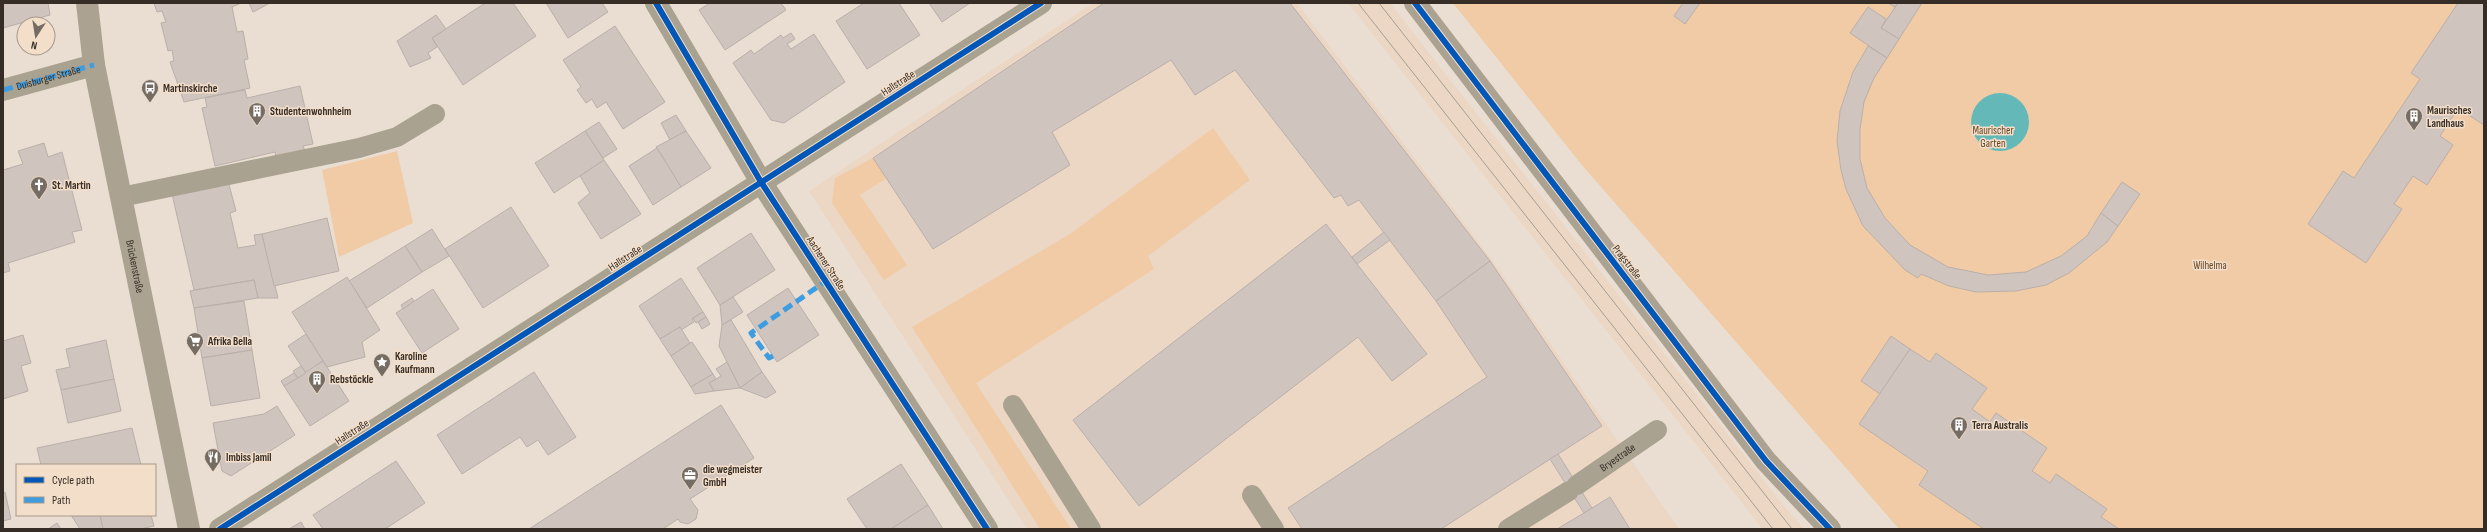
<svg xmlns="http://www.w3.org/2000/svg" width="2487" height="532" font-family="'Sofia Sans Condensed',sans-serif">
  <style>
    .built { fill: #ebd7c4 }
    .green { fill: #f0cba6 }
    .water { fill: #64b8b8 }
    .building { fill: #d0c4bf; stroke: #baafaa }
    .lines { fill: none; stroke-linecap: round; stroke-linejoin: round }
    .service { stroke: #aaa290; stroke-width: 20 }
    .minor { stroke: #aaa290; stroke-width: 22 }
    .secondary { stroke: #aca292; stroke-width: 22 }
    .tram { stroke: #a79e92; stroke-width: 1 }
    .quiet { stroke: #3e9de0; stroke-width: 5; stroke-dasharray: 10 5; stroke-linecap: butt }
    .cycleway-casing { stroke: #f3deca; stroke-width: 8 }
    .cycleway { stroke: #0057b8; stroke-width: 6 }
    .labels { text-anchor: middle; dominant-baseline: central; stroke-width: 3; stroke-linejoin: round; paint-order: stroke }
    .street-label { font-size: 11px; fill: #362e26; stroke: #f3deca }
    .poi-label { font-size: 11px; font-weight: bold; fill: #362e26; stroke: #f3deca; text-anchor: start }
    .park-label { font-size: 11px; fill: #664726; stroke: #f3deca }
  </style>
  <rect width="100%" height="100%" fill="#eaded3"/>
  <g class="built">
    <path d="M1093,3H1297L1492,260L1679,529H1027L809,191Z"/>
    <path d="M1348,3H1390L1784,506L1804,529H1763L1761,527Z"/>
  </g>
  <g class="green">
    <path d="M1453,3H2484V529H1899L1581,164Z"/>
    <path d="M1213,128L1250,180L1148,256L1154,269L976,383L1071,529H1040L912,327L1070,234Z"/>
    <path d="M397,151L413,223L339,257L322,170Z"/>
    <path d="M873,158L887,178L860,195L907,265L884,280L832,203L835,178Z"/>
  </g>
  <circle class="water" cx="2000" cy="122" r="29"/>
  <g class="building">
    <path d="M3,3H48L50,15L3,28Z"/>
    <path d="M154,3H241L232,7L237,32L243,31L248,59L244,60L250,88L184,102L170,62L174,61L172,50L168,51L161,23L166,22L162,11L157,12Z"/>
    <path d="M249,3H270L253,12Z"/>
    <path d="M485,3H513L536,36L463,85L432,38Z"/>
    <path d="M546,3H602L608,12L568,38Z"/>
    <path d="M710,3H781L786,10L725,50L699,10Z"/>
    <path d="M864,3H899L920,35L867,69L836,21Z"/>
    <path d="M929,3H970L942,22Z"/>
    <path d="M1104,3H1290L1490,261L1436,301L1359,200L1348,206L1341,195L1334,198L1235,70L1195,95L1171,60L1052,132L1070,165L933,249L873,158Z"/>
    <path d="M1683,3H1700L1685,24L1674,16Z"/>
    <path d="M1888,3H1898L1895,7Z"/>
    <path d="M1898,3H1922L1899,39L1881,28Z"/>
    <path d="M2458,3H2484V125L2458,108L2440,136L2453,145L2427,185L2413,176L2394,204L2402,209L2366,263L2308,224L2343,171L2354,178L2420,79L2411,73Z"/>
    <path d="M1868,7L1886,19L1881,28L1899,39L1887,58L1850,33Z"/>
    <path d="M436,15L446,29L432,38L437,47L428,53L431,58L410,67L397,41Z"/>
    <path d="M615,26L665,102L623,129L606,102L597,108L592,99L586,103L577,90L581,87L563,60Z"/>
    <path d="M791,33L795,39L787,44L791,49L814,34L845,82L784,123L771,120L733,63L751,50L754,54L781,35L783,38Z"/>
    <path d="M1868,46L1887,58L1874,78L1864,102L1860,130V159L1867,188L1885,218L1910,245L1948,267L1988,275L2026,272L2061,256L2087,236L2101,213L2118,226L2107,242L2069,273L2046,285L2016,291L1976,292L1949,286L1921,274L1918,278L1905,270L1863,226L1846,189L1841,170L1837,141L1840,111L1853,72Z"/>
    <path d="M300,86L313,144L303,146L305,151L276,157L275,152L215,166L202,108L207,107L205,98L245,90L247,98Z"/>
    <path d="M676,115L686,131L670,140L661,123Z"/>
    <path d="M599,122L617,149L603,158L585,131Z"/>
    <path d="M585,131L604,160L554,193L535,163Z"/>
    <path d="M686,131L711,168L681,187L656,147Z"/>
    <path d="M44,143L48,157L62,152L82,230L72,232L75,242L8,263L10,271L3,273V170L23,164L18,151Z"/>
    <path d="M657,148L681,187L653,205L629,166Z"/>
    <path d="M604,160L641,214L601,239L578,203L590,193L580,176Z"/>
    <path d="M228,181L236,211L230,213L238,248L256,245L254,235L262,234L278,298H258L254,280L194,290L172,194Z"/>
    <path d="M2122,182L2140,194L2118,226L2101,213Z"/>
    <path d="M511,207L549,266L483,308L445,249Z"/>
    <path d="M327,218L339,271L274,286L262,234Z"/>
    <path d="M1326,224L1427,354L1392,381L1358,337L1139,506L1073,420Z"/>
    <path d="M432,229L449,256L422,272L405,246Z"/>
    <path d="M1384,232L1390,240L1357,264L1352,257Z"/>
    <path d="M751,233L775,270L720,305L697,268Z"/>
    <path d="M405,246L422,272L367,308L349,281Z"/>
    <path d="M1490,261L1602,426L1441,529H1302L1288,508L1487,377L1436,301Z"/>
    <path d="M347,277L380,330L362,342L365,357L327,367L292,312Z"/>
    <path d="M681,278L703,312L692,319L694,322L681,330L680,327L660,339L639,306Z"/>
    <path d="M254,280L258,298L194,308L190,291Z"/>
    <path d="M788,288L819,335L777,362L747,315Z"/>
    <path d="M433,289L459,329L422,353L396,313Z"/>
    <path d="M733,297L743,312L722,325L720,305Z"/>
    <path d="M412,298L414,301L403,309L401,305Z"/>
    <path d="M244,301L252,350L202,358L194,308Z"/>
    <path d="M703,312L706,317L696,323L693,318Z"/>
    <path d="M706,317L710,324L702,329L698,322Z"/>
    <path d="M731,320L762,372L740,388L719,346L722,325Z"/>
    <path d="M680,327L690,343L671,356L660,339Z"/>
    <path d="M306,334L323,361L306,373L288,346Z"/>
    <path d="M23,335L31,363L21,366L28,391L3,399V341Z"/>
    <path d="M1891,336L1910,349L1880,394L1861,381Z"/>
    <path d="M106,340L114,379L61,390L56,370L70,367L66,349Z"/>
    <path d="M692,342L713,374L691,387L671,356Z"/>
    <path d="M1910,349L1930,362L1936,353L1987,388L1972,409L1990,422L1996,413L2047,448L2032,471L2050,483L2056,474L2107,509L2101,517L2119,529H1984L1919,485L1928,471L1859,424Z"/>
    <path d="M252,350L260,398L211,406L202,358Z"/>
    <path d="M323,361L349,401L310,426L284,386Z"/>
    <path d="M727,362L740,388L714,391L709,383L721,376L716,369Z"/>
    <path d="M301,366L306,373L298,378L293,371Z"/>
    <path d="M534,372L576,437L548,455L538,440L527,447L520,437L462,474L437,435Z"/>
    <path d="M762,372L776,392L766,398L740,388Z"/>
    <path d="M294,373L298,378L284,386L281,381Z"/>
    <path d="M713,374L716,379L709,383L714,391L695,394L691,387Z"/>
    <path d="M114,379L121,411L68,423L61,390Z"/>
    <path d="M721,405L754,458L690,499L698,510L696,519L688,524L680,522L678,519L663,529H529Z"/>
    <path d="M277,406L295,435L231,476L222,471L213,423L264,414Z"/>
    <path d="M132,428L141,465H41L37,448Z"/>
    <path d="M1558,454L1592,508L1584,513L1550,459Z"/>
    <path d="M396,461L425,503L385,529H323L313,515Z"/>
    <path d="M901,464L928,505L891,529H867L847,499Z"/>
    <path d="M5,492L11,519L3,521V493Z"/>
    <path d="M1610,497L1630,529H1557L1584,513Z"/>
    <path d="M928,505L943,529H891Z"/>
    <path d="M71,515H100L103,529H80Z"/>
    <path d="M100,515H151L154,526L140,529H103Z"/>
    <path d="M301,522L305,529H289Z"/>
    <path d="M57,523L61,529H48Z"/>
  </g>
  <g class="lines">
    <g class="service">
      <path d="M121,197L359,148L397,137L435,114"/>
      <path d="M1013,405L1091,529"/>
      <path id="s1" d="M1577,485L1657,430"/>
      <path d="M1252,495L1274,529"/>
      <path d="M1508,529L1569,491"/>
    </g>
    <g class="minor">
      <path d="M656,3L761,182L987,529"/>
      <path d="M3,90L94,65"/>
      <path d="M220,529L1041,3"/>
    </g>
    <g class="secondary">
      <path id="s2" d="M87,3L94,65L189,529"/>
      <path d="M1415,3L1766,461L1830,529"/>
    </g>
    <g class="tram">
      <path d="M1358,3L1773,529"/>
      <path d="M1379,3L1792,529"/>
    </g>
    <g class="quiet">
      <path id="s3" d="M3,90L94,65"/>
      <path d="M773,356L769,358L751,333L826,281"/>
    </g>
    <g class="cycleway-casing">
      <g id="cycleway">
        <path d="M656,3L761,182L987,529"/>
        <path d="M1415,3L1766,461L1830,529"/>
        <path d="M220,529L1041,3"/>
      </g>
    </g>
    <use href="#cycleway" class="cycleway"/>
  </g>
  <defs>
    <g id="bus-pin" transform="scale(0.9)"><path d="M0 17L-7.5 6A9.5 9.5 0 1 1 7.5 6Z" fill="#756c63" stroke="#f3deca"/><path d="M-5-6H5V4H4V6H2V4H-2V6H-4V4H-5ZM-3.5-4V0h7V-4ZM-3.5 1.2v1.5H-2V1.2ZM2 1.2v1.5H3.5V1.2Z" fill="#fff"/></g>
    <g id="building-pin" transform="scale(0.9)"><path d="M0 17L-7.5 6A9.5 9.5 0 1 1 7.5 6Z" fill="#756c63" stroke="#f3deca"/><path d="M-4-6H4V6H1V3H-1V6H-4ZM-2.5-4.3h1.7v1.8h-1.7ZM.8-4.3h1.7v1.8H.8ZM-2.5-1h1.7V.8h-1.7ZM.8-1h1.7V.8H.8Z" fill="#fff"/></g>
    <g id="church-pin" transform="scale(0.9)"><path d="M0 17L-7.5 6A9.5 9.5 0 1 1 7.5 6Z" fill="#756c63" stroke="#f3deca"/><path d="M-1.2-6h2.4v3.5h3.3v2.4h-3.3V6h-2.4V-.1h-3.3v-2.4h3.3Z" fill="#fff"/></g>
    <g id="supermarket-pin" transform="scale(0.9)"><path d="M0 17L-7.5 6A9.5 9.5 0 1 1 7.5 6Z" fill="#756c63" stroke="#f3deca"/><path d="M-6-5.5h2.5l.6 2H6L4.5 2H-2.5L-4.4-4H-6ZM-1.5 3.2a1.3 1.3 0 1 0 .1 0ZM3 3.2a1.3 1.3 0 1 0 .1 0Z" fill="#fff"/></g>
    <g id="sight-pin" transform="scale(0.9)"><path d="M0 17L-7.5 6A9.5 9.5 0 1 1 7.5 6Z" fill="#756c63" stroke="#f3deca"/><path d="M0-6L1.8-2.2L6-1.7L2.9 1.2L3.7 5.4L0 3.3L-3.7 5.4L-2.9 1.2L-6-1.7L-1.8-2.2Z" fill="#fff"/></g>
    <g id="restaurant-pin" transform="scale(0.9)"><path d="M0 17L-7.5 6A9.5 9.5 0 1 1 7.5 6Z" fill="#756c63" stroke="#f3deca"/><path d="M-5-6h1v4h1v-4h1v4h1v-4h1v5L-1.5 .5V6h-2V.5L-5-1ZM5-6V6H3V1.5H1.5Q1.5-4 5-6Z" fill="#fff"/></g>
    <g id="office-pin" transform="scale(0.9)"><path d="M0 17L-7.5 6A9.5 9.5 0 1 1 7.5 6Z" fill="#756c63" stroke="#f3deca"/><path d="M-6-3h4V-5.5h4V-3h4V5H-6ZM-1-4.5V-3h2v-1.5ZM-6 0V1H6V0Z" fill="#fff"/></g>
  </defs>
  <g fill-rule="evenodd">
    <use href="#bus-pin" x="150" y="88"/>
    <use href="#building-pin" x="257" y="111"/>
    <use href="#building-pin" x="2414" y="116"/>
    <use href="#church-pin" x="39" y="185"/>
    <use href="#supermarket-pin" x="195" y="341"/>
    <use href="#sight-pin" x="382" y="362"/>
    <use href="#building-pin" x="317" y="379"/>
    <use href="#building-pin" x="1959" y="425"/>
    <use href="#restaurant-pin" x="213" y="457"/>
    <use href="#office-pin" x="690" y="475"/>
  </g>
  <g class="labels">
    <g class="street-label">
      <text stroke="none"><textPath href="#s3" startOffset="47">Duisburger Straße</textPath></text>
      <text transform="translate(898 83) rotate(-33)">Hallstraße</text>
      <text transform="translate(625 258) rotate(-33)">Hallstraße</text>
      <text transform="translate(1627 262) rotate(52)">Pragstraße</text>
      <text transform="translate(826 263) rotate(57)">Aachener Straße</text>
      <text stroke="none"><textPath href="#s2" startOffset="268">Brückenstraße</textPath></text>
      <text transform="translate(352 432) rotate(-33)">Hallstraße</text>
      <text stroke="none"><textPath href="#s1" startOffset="49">Bryestraße</textPath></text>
    </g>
    <g class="poi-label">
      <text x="163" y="88">Martinskirche</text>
      <text x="2427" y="110">Maurisches<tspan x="2427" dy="13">Landhaus</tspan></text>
      <text x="270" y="111">Studentenwohnheim</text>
      <text x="52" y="185">St. Martin</text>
      <text x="208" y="341">Afrika Bella</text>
      <text x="395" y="356">Karoline<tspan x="395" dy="13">Kaufmann</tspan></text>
      <text x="330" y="379">Rebstöckle</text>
      <text x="1972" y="425">Terra Australis</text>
      <text x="226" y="457">Imbiss Jamil</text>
      <text x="703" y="469">die wegmeister<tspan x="703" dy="13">GmbH</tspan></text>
    </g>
    <g class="park-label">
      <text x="1993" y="130">Maurischer<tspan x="1993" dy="13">Garten</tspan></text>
      <text x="2210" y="265">Wilhelma</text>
    </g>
  </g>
  <rect width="2487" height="532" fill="none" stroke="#362e26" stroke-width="8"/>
  <rect x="16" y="464" width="140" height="52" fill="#f3deca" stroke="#a79888"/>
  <rect x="24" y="477" width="20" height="6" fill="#0057b8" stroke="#a79888"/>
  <text x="52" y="484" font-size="12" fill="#362e26">Cycle path</text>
  <rect x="24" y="497" width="20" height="6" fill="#3e9de0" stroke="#a79888"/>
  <text x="52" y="504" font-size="12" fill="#362e26">Path</text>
  <g transform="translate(36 36) rotate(192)"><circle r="19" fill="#f3deca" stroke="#a79888"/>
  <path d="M0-3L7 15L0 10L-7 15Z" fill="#756c63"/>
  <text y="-6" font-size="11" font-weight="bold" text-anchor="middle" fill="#362e26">N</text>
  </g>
</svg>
